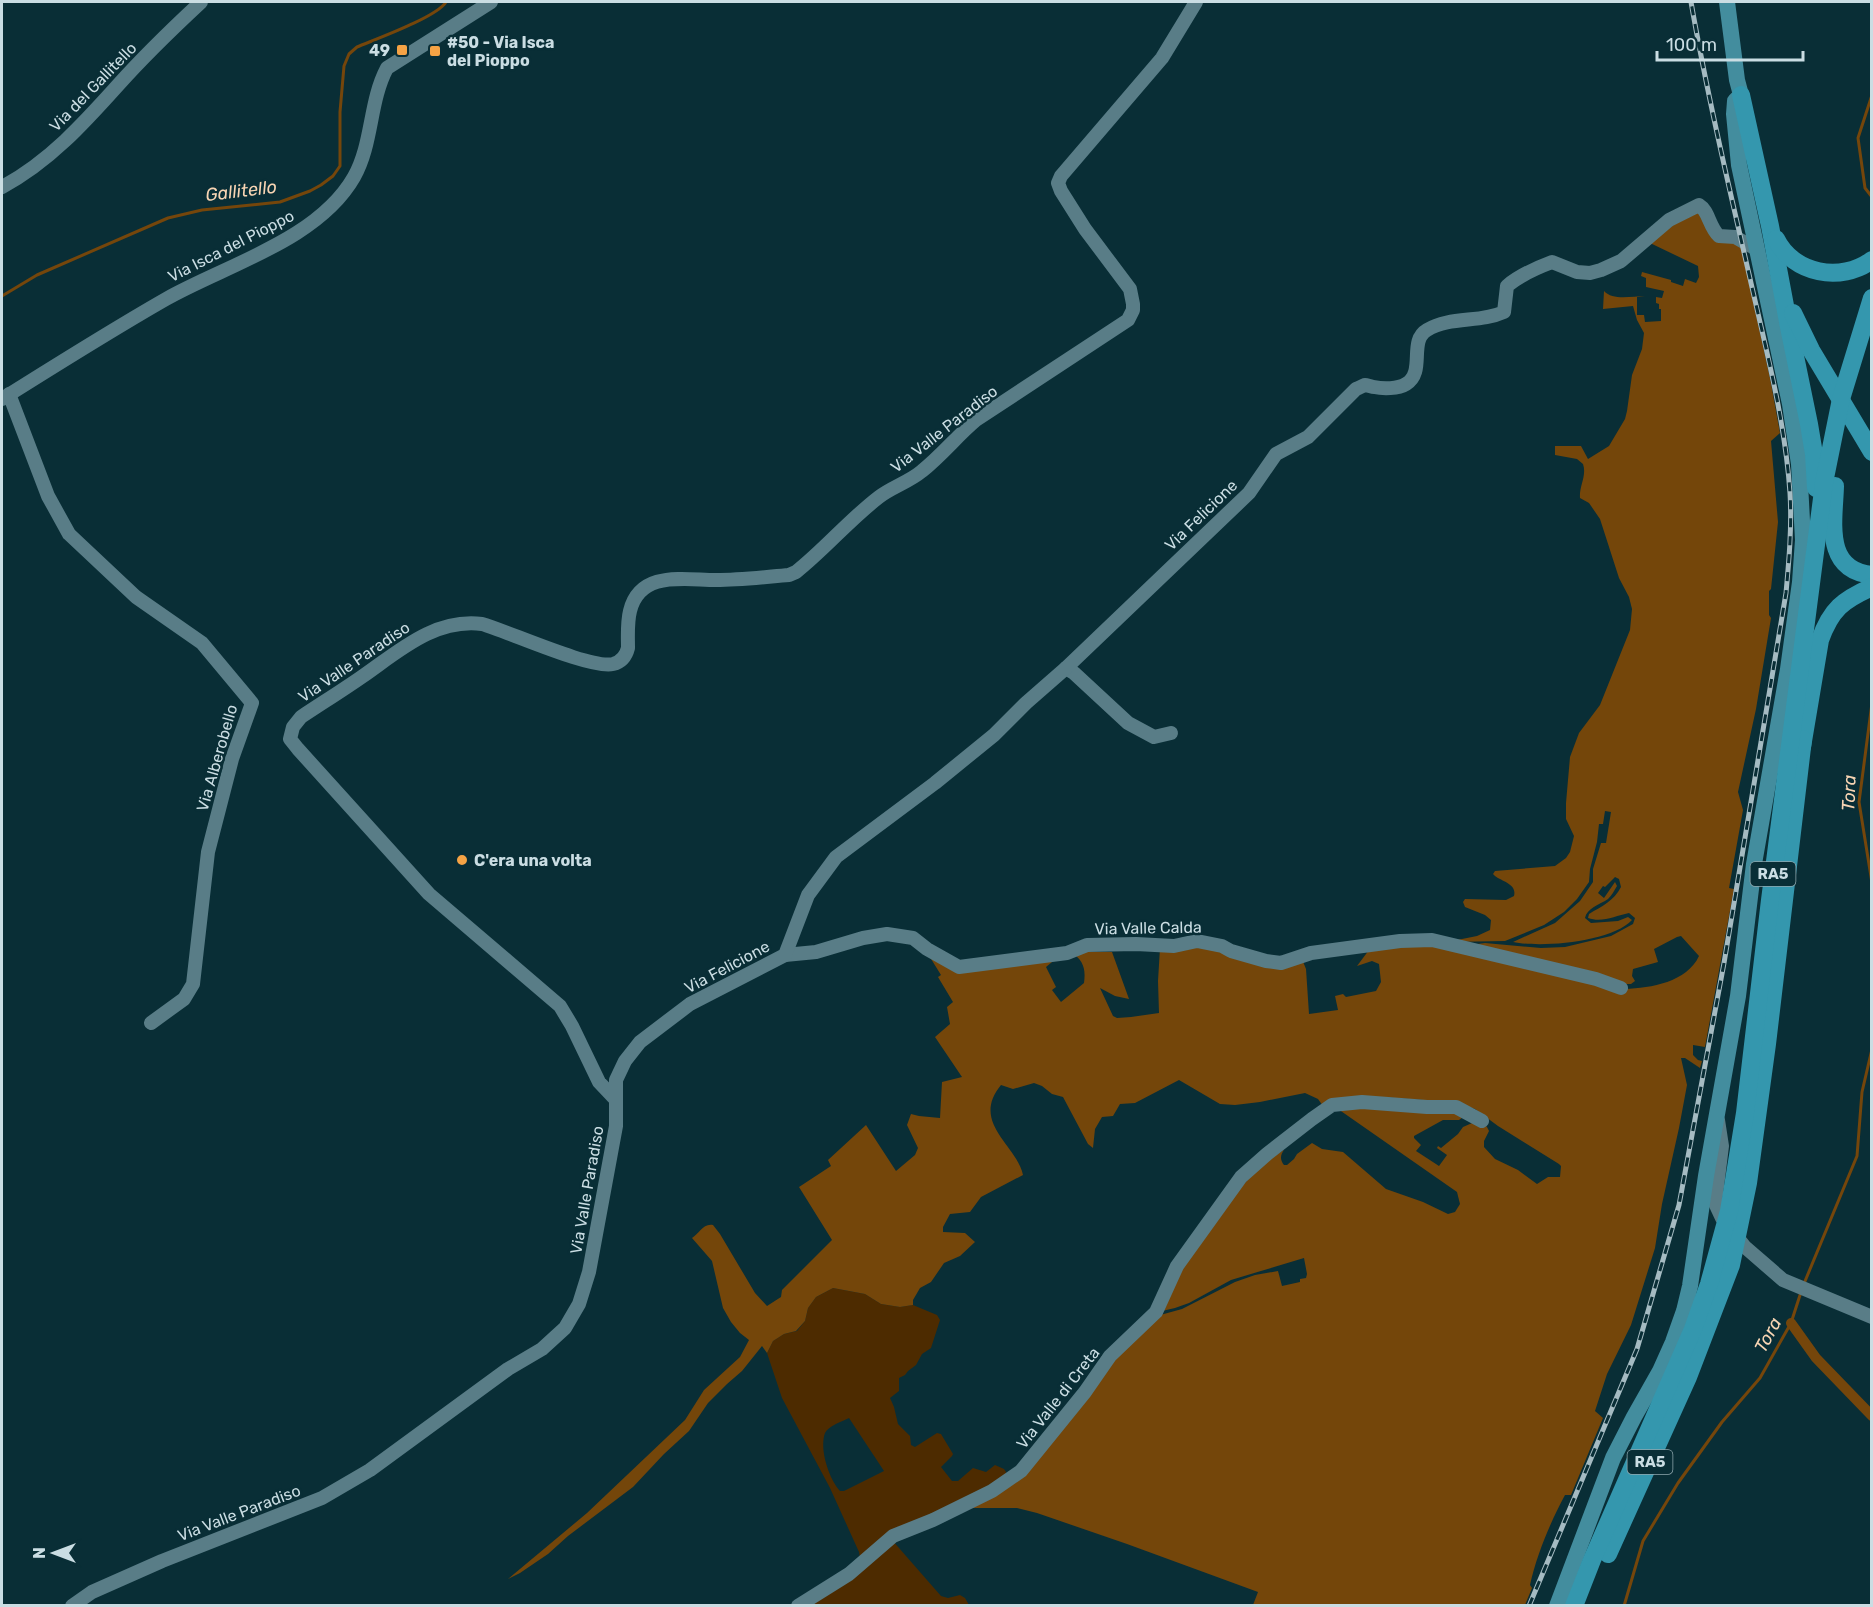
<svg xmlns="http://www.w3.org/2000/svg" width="1873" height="1607" font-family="Rubik,sans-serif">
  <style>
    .green { fill: #4d2b00; fill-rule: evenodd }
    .forest { fill: #74460a }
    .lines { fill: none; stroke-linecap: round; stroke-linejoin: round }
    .stream { stroke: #75460b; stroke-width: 3 }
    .canal { stroke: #75460b; stroke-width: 10 }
    .minor { stroke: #597d87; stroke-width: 14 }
    .major { stroke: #438d9e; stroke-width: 16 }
    .highway { stroke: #3497ae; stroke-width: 18 }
    .rail-casing { stroke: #a5bbc2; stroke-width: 5 }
    .rail { stroke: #092e36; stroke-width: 3; stroke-dasharray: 9; stroke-linecap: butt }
    .poi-dot { fill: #f5a345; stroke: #092e36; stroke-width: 2 }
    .labels { text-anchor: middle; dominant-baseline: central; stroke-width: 5; stroke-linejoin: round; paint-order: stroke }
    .shield { fill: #092e36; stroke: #90a8af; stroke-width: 1.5 }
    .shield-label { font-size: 15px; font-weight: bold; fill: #cadde3 }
    .poi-label { font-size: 16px; font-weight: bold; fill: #cadde3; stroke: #092e36; text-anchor: start }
    .street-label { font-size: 16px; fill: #cadde3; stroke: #092e36 }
    .water-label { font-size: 18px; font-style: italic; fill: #f7d4b3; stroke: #092e36 }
  </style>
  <rect width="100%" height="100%" fill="#092e36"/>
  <g class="green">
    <path d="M833,1288L865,1294L881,1304L900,1307L913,1305L937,1315L940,1320L931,1348L922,1354L916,1365L908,1371L905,1375L899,1378V1391L890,1398L894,1407L898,1424L910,1436L911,1445L915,1447L937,1433L941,1434L953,1454L952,1456L941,1467L952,1481H958L973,1468L986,1472L995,1465L1004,1469L1006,1472L1005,1479L892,1534L861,1563L859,1552L830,1488L782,1398L767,1353L773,1341L784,1334L797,1331L805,1321L808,1308L816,1297ZM849,1418L884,1471L844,1491H840C829,1479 819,1449 825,1433C828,1426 843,1421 849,1418Z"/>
    <path d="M892,1540L941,1596L948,1598L960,1595L965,1598L969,1605L802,1606Z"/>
  </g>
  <path class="forest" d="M1698,206L1710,231L1740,242L1770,378L1780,433L1771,441L1778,522L1771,589L1769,591V615L1771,618L1756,709L1738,792L1743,810L1729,888L1734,889L1705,1047L1693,1045V1055L1698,1060L1702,1061L1700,1068L1685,1058H1681L1687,1085L1679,1128L1662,1204L1655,1248L1631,1325L1607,1374L1595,1411L1603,1418L1571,1495H1565C1550,1523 1537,1554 1530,1585L1532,1588L1525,1605H1253L1258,1592L1127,1544L1037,1513L1017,1508H961L1007,1482L1093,1382L1153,1317L1182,1309L1235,1282L1255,1275L1278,1271L1282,1286L1300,1282V1279L1306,1278L1307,1274L1304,1258L1231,1280L1189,1303L1175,1308L1162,1311L1158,1305L1223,1207L1270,1155H1276L1284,1150C1280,1155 1280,1160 1284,1165H1287L1294,1159L1297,1154L1312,1143L1322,1149L1343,1152L1386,1189L1423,1202L1448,1214L1455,1212L1460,1204L1457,1192L1338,1109V1104L1470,1112L1459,1120H1443L1414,1136V1138L1421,1145L1416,1151L1439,1166L1447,1155L1437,1148L1438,1146L1441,1148L1458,1134L1463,1127L1479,1120L1487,1127L1489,1131L1484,1141V1147L1495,1159L1518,1170L1537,1184L1548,1177H1560L1561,1166L1559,1164L1498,1126L1475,1109L1464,1105L1437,1101L1381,1097L1323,1106L1318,1099L1305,1093L1260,1102L1235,1105L1220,1104L1179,1080L1135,1103L1120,1104L1113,1116L1102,1117L1095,1129L1093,1148L1088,1144L1063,1097L1052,1094L1042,1086L1034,1083L1013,1089L1001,1085C970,1123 1017,1145 1023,1175L981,1197L970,1212L950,1214L943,1227V1232L965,1233L975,1242L960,1256L944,1263L931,1282L920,1288L913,1300V1305L900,1307L881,1304L865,1294L833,1288L816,1297L808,1308L805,1321L796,1331L784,1334L773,1341L767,1353L762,1346L742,1371L727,1384L708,1403L689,1431L664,1454L633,1487L568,1536L548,1554L520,1573L508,1579L587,1513L685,1420L704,1390L740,1357L749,1340L740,1333L731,1322L723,1308L712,1261L692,1238C699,1234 703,1223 713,1225L720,1234L755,1293L767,1306L781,1297L782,1290L832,1240L799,1187L831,1166L828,1160L866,1125L896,1171L915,1155L918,1148L907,1125L911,1114L919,1116L940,1118L942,1082L962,1077L935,1037L950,1024L947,1007L953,1002L938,977L941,975L928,954L953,964L1063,953L1046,967L1056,987L1052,990L1061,1002L1084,983C1086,968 1083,960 1071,952H1112L1129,999L1115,996L1100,988L1113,1016L1117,1018L1131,1017L1159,1013L1158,981L1160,948L1191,944L1244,955L1302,959L1306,969L1309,1014L1338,1010L1335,996L1343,994L1346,997L1376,991L1381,982L1379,964L1372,961L1357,966L1372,946L1421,944L1625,989C1651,988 1687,982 1699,956L1681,936L1677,937L1654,949L1658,962L1633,969L1632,976L1635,981L1631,984H1626L1470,945L1485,943L1541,948L1565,947L1611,936L1633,924L1635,918L1629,913C1615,916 1602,923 1588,918L1589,914C1602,906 1614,901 1621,887L1619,879L1615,877L1605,887L1603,886L1598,893L1604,898L1615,882L1617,886C1614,891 1612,895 1608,899C1599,905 1587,908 1585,918L1591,923L1618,921L1628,917L1632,920C1612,942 1541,948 1513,942L1555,923L1580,901L1593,882V869L1601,843H1606L1611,812L1605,811L1603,824H1599L1597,842L1590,869L1589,882L1577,899L1564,912L1544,925L1505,941L1447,942L1477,936L1490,930L1491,920L1485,915L1465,907L1463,902L1465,899L1506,900L1514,896C1517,884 1503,882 1495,876L1493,874L1495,871L1555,866L1566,858L1570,852L1574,836L1566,819V803L1570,757L1579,733L1600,705L1630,630L1632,609L1629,597L1619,578L1600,519L1589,503L1580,498C1579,486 1587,476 1583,464L1577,459L1555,455V446H1581L1588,459L1609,446L1625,419L1627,411L1632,375L1642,349L1644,333L1637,320L1633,306L1603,309L1604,291C1613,301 1632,296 1645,296L1637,297V315H1644L1645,322L1661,321V309H1659V304L1656,303V297L1662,298L1664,291L1646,287V278L1641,276L1642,272L1671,280V282L1683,286L1685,279L1696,283L1699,277L1698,266L1650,243Z"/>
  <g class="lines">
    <g class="stream">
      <path d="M1872,95L1858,138L1865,188L1872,197"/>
      <path d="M2,296L37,275L168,218L202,210L280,202L310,191L321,185L333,176L340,166V112L344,66L349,54L357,47C376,39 437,17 446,2"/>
      <path d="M1872,703L1859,802L1872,883"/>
      <path d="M1803,1286L1857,1156L1862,1092L1872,1049"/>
      <path d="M1624,1606L1643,1541L1678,1483L1722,1422L1760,1378L1791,1323L1801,1292"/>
    </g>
    <path class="canal" d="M1791,1323L1816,1358L1872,1416"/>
    <g class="minor">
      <path d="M2,187C49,162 84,123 119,84C145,55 173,28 201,2"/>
      <path d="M9,394L48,496L69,534L136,597L202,643L252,703L232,759L208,852L193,984L184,999L151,1023"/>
      <path d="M2,399C56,365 110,331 166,299C226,265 318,240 354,177C373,143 369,102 387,68L491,2"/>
      <path d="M1066,668L1074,673L1128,723L1154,737L1171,733"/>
      <path d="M785,955L816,952L863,938L887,934L913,938L927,949L959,967L1067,953L1087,945L1136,944L1174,946L1197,941L1222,946L1231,951L1266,961L1281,963L1311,953L1400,941L1432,940L1596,979L1621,988"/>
      <path d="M616,1100L599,1082L572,1026L560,1006L429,894L298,749L290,739L293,727L301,717C322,703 343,690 363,676C399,651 435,618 482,624C510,632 590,669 613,664C621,662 626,656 628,648C628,636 627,623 630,611C640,570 684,580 716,580C740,580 765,577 789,575L796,572C825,549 850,519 879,497C892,487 909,482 922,471C942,455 957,436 976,420L1128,320L1133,310V304L1130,289L1085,229L1061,191L1058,183L1061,176L1162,58L1196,2"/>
      <path d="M1718,1120L1722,1146L1715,1203L1722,1218L1745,1247L1783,1280L1872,1317"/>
      <path d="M72,1606L92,1592L162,1561L322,1498L370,1470L508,1369L542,1349L565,1328L579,1304L589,1272L616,1126V1080L625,1061L640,1042L690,1004L785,955L808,895L836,857L935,783L994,735L1026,703L1066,668L1249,493L1276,454L1308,437L1356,389C1359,388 1362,386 1365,385C1367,385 1372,387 1374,387C1383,389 1398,389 1406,384C1426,372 1408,341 1427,330C1450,316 1480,323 1504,312L1507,286C1520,275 1536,268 1552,262L1577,272L1590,273L1601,270L1621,261L1669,220L1699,205C1709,211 1709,227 1719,236L1735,237L1756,249"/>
      <path d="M798,1606L849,1574L893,1536L933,1520L992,1491L1021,1471L1085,1392L1110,1356L1156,1312L1177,1266L1241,1177L1267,1154L1312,1119L1332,1105L1362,1102L1427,1107H1456L1482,1121"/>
    </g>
    <path class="major" d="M1557,1606L1613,1458L1634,1417L1660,1371L1673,1342L1684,1311L1690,1286L1706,1176L1738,996L1754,864L1788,669L1800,582L1803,540L1799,464L1790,404L1739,165L1734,114L1735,101L1741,95L1737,80L1727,2"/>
    <g class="highway">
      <path d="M1741,95L1770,226L1789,327L1809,424L1814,454L1816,488"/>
      <path d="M1776,239C1793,274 1841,283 1872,260"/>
      <path d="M1793,313L1811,350L1872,452"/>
      <path d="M1835,486C1834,521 1823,570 1872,575"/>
      <path d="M1802,747L1820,640C1831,609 1843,600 1872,587"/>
      <path d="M1608,1554L1688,1377L1731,1265L1748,1183L1767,1044L1803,739"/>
      <path d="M1574,1606L1592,1560L1693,1329L1709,1284L1729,1211L1745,1113L1770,900L1824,483L1841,399L1872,298"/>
    </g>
    <g class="rail-casing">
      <path id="rail" d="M1529,1606L1637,1349L1679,1205L1724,963L1786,593C1789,560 1792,527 1790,493C1785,419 1765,346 1749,274C1728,183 1707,93 1691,2"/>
    </g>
    <use href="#rail" class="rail"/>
  </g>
  <g class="poi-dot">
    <rect x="396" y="44" width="12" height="12" rx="3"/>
    <rect x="429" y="45" width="12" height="12" rx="3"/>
    <circle cx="462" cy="860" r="6"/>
  </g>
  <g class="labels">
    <g class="shield">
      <rect x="1750.5" y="862" width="45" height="24" rx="4.5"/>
      <rect x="1627.5" y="1450" width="45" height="24" rx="4.5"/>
    </g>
    <g class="shield-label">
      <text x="1773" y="874">RA5</text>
      <text x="1650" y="1462">RA5</text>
    </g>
    <g class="poi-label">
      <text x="447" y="42">#50 - Via Isca<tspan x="447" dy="18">del Pioppo</tspan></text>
      <text x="390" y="50" text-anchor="end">49</text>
      <text x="474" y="860">C'era una volta</text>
    </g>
    <g class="street-label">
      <text transform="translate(93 87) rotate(-46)">Via del Gallitello</text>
      <text transform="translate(231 246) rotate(-27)">Via Isca del Pioppo</text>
      <text transform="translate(944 429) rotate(-38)">Via Valle Paradiso</text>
      <text transform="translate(1201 515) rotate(-44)">Via Felicione</text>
      <text transform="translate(354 662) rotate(-34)">Via Valle Paradiso</text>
      <text transform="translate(217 758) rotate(-74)">Via Alberobello</text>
      <text transform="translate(1148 928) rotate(-1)">Via Valle Calda</text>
      <text transform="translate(727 967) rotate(-28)">Via Felicione</text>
      <text transform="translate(587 1190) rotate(-80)">Via Valle Paradiso</text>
      <text transform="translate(1058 1398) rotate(-52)">Via Valle di Creta</text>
      <text transform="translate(239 1513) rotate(-21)">Via Valle Paradiso</text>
    </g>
    <g class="water-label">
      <text transform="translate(241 191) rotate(-7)">Gallitello</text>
      <text transform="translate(1849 793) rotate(-88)">Tora</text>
      <text transform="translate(1768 1335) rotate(-62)">Tora</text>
    </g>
  </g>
  <rect width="1873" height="1607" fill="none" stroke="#cadde3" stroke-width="6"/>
  <g transform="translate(54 1553) rotate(270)" stroke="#092e36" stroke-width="4.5" paint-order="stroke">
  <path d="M0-4.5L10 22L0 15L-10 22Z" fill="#cadde3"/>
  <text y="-9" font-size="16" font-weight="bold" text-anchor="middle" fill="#cadde3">N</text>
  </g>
  <path d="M1657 51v9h146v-9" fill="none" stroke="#cadde3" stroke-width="3"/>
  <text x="1666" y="51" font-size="18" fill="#cadde3" stroke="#092e36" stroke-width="4.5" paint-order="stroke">100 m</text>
</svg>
